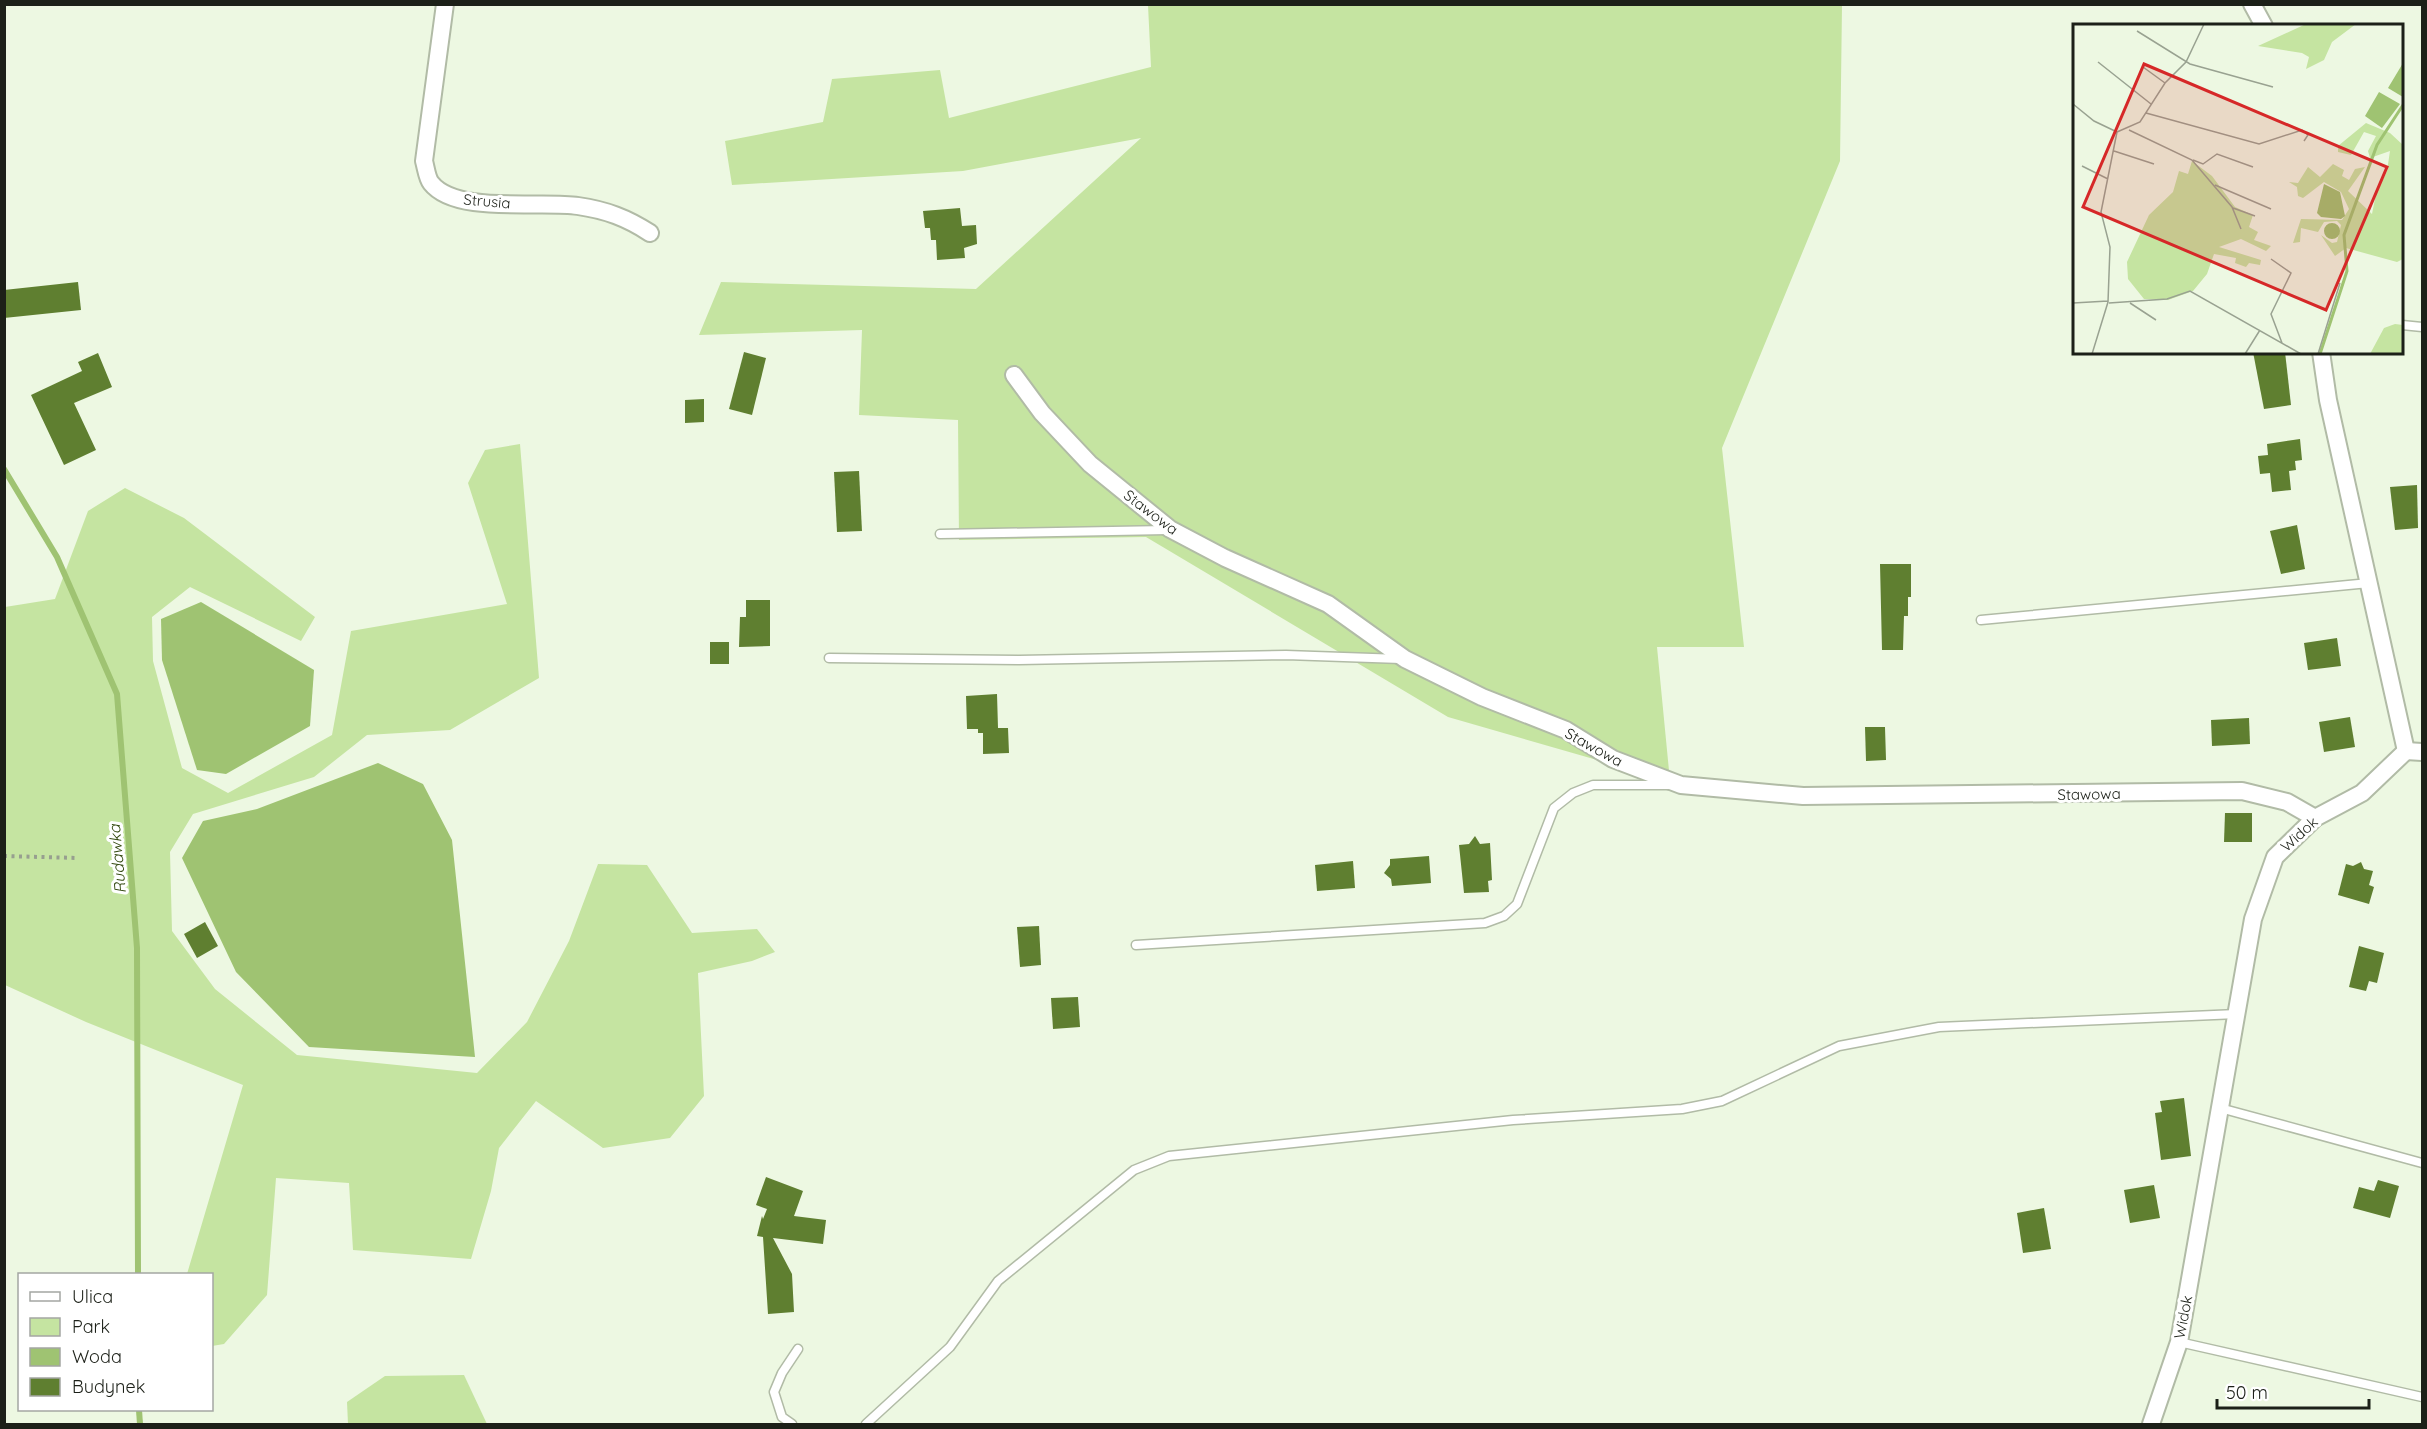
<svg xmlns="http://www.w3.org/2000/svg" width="2427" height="1429" font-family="Quicksand,sans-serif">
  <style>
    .green { fill: #c5e4a1 }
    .water { fill: #9fc372 }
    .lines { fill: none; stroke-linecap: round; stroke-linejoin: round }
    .stream { stroke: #9fc372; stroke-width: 6 }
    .building { fill: #5f7f30 }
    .service-casing { stroke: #b1bba6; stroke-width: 11 }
    .minor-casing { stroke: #b1bba6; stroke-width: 20 }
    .path { stroke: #979f8f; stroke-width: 4; stroke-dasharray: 3 4.5; stroke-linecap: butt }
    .service { stroke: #fff; stroke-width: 8 }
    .minor { stroke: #fff; stroke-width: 16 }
    .labels { text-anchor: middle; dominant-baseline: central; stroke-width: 6; stroke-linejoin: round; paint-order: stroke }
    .street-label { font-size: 15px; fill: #1c2018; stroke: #fff }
    .water-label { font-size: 16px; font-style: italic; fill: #31470d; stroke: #fff }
    .inset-river { fill: none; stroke: #9fc372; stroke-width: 3 }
    .inset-road { fill: none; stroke: #99a291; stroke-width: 1.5 }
    .view { fill: #d62828; fill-opacity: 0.15; stroke: #d62828; stroke-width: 3 }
    .inset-edge { fill: none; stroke: #1c2018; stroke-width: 3 }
  </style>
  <rect width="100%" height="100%" fill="#edf8e2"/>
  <g class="green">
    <path d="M1148,5H1842L1840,161L1722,448L1744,647H1657L1670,781L1448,717L1146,537L959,540L958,420L859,415L862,330L699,335L721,282L976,289L1141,138L963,171L732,185L725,141L823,122L832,79L940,70L949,118L1151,67Z"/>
    <path d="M520,444L539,678L450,730L367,735L314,777L193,814L170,852L172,931L215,989L297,1055L477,1073L527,1022L569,941L598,864L647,865L692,933L757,929L775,952L752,961L698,973L704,1096L670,1138L603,1148L536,1101L499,1148L491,1191L471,1259L353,1250L349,1183L276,1178L267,1295L224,1344L212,1346V1274H187L243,1085L86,1022L5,985V607L55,599L88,511L125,488L184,518L315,617L301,641L190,587L152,617L153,661L182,768L228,793L332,735L351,631L507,604L468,483L485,450Z"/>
    <path d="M464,1375L487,1424H348L347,1402L385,1376Z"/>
  </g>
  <g class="water">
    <path d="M201,602L314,670L310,726L226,774L197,770L162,660L161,619Z"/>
    <path d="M378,763L423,784L452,840L475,1057L309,1047L236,972L182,858L203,821L257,809Z"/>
  </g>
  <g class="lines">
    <g class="stream">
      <path d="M4,469L57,557L117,694L137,948L138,1274"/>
      <path d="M139,1410L140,1424"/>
    </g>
  </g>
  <g class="building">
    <path d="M960,208L962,226L976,225L977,244L964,248L965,258L937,260L936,240H931L930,228H925L923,211Z"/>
    <path d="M78,282L81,310L4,318V290Z"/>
    <path d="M744,352L766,358L752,415L729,409Z"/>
    <path d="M2253,352H2285L2291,405L2264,409Z"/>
    <path d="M98,353L112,387L74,403L96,450L64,465L31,395L82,371L78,362Z"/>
    <path d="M704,399V422L685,423V400Z"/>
    <path d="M2300,439L2302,460L2295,461L2296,470L2289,471L2291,490L2272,492L2270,473L2260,474L2258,456L2268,455L2267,444Z"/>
    <path d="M859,471L862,531L837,532L834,472Z"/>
    <path d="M2417,485L2418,528L2395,530L2390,487Z"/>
    <path d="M2297,525L2305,569L2281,574L2270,531Z"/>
    <path d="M1880,564H1911V597H1908V616H1904L1903,650H1882Z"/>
    <path d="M746,600H770V646L739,647L740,617H746Z"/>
    <path d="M2337,638L2341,666L2308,670L2304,643Z"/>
    <rect x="710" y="642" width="19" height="22"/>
    <path d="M997,694L998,728H1008L1009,753L983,754V733H978V729H967L966,696Z"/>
    <path d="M2350,717L2355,747L2324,752L2319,722Z"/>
    <path d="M2249,718L2250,744L2212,746L2211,720Z"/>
    <path d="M1865,727H1885L1886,760L1866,761Z"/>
    <path d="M2225,813H2252V842H2224Z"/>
    <path d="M1475,836L1480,844L1490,843L1492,880L1488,881L1489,892L1464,893L1459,845L1469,844Z"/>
    <path d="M1429,856L1431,883L1392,886L1391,879L1384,873L1390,865V859Z"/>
    <path d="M1353,861L1355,888L1317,891L1315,865Z"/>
    <path d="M2361,862L2364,869L2373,871L2369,885L2374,887L2369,904L2338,895L2346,864L2353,866Z"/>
    <path d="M205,922L218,946L197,958L184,934Z"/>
    <path d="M1039,926L1041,965L1020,967L1017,927Z"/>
    <path d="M2359,946L2384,953L2377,983L2369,981L2366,991L2349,987Z"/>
    <path d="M1078,997L1080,1027L1053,1029L1051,998Z"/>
    <path d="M2184,1098L2191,1156L2161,1160L2155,1113L2162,1112L2160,1101Z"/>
    <path d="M766,1177L803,1191L794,1216L826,1220L823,1244L773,1238L792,1274L794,1312L768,1314L763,1237L757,1236L762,1216L763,1219L767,1209L756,1205Z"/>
    <path d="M2378,1180L2399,1186L2390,1218L2353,1208L2359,1187L2374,1191Z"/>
    <path d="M2154,1185L2160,1218L2130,1223L2124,1190Z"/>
    <path d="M2044,1208L2051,1249L2023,1253L2017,1213Z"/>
  </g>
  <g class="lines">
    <g class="service-casing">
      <g id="service">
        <path d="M2402,325L2422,327"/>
        <path d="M940,534L1167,530"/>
        <path d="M1981,620L2369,583"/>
        <path d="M829,658L1019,660L1286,655L1401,659"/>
        <path d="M1136,945L1485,923L1504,916L1517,904L1554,808L1573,793L1593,785H1668"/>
        <path d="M2220,1108L2422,1163"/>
        <path d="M2179,1342L2422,1397"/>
        <path d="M792,1424L782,1417L774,1392L782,1373L798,1349"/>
        <path d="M866,1424L950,1347L998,1281L1134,1170L1169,1156L1513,1120L1682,1109L1722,1101L1839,1046L1939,1027L2237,1014"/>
      </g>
    </g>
    <g class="minor-casing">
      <g id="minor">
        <path d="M445,4L424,161C426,168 427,178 431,183C456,215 541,200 578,206C606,210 627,218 650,233"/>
        <path d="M2252,4L2264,26"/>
        <path d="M2321,352L2328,400L2406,751"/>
        <path d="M1014,375L1042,413L1090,464L1170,529L1225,558L1328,604L1405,659L1482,697L1566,730L1613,759L1681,785L1803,796L2242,791L2287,802L2315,818"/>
        <path d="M2406,751L2422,752"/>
        <path d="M2151,1424L2179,1342L2253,919L2275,857L2315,818L2362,793L2406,751"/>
      </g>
    </g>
    <path class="path" d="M4,856L78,858"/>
    <use href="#service" class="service"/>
    <use href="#minor" class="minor"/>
  </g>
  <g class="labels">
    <g class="street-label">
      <text transform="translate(487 201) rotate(5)">Strusia</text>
      <text transform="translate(1151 512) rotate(37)">Stawowa</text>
      <text transform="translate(1594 747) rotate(29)">Stawowa</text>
      <text transform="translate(2089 794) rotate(-1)">Stawowa</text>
      <text transform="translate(2299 834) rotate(-42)">Widok</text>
      <text transform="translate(2183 1317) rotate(-79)">Widok</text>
    </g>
    <g class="water-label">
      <text transform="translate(117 859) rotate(-95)">Rudawka</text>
    </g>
  </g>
  <g transform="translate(2073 24)">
    <rect width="330" height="330" fill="#edf8e2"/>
    <path d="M233,0H283L259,18L251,36L233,45L236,33L229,29L185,22ZM293,99L317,109L330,121V235L324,238L273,224L262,232L248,211L259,219L264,218L268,201L264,197L251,198L245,208L228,204L227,218L220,219L228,195L269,196L276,185L268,168L251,158L230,174L225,172L224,163L216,158L225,159L235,143L247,153L260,140L271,146L269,152L276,156L282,145L292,143L275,167L299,190L303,170L314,147L317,127L297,134L295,127L303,112L291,108L278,131L265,128V122ZM119,137L139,152L162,183L180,191L176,203L185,208L181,216L198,222L193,227L168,215L146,223L188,236L187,241L176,239L173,243L162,239L163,234L141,230L134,250L120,267L95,276L71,275L55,255L54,238L76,191L100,168L106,147L115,150ZM322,300L330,301V330H297L311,304Z" fill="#c5e4a1"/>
    <path d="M330,39V73L315,64ZM306,68L327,80L309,104L292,92ZM251,160L267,168L272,192L268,195L248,193L244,189ZM251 207a8 8 0 1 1 16 0a8 8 0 1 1-16 0Z" fill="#9fc372"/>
    <path class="inset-river" d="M247,330L274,247L271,211L304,121L330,81"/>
    <path class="inset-road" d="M64,7L117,40L200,63M25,38L78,80M70,43L92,59M0,80L21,97L44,108M73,89L186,120L229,106L235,111L231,117M56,106L119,136L159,183L168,205M44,108L67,98L92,59L113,38L131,0M41,127L81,140M120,136L130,140L144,130L180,143M9,142L35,155M142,161L198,185M160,184L182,192M198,235L218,249L198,290L209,319M0,279L35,277M36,279L94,275L117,267L228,330M57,279L83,296M19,330L35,278L37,223L28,188L44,108M172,330L187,306M245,330L267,259"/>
    <path class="view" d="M71,40L314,143L253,286L10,183Z"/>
    <rect width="330" height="330" class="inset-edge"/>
  </g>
  <rect width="2427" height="1429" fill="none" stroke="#1c2018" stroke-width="12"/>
  <rect x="18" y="1273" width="195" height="138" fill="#ffffff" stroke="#a4a6a3" stroke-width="1.5"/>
  <rect x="30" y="1292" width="30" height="9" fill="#ffffff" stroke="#a4a6a3" stroke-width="1.5"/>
  <text x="72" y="1303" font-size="18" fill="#1c2018">Ulica</text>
  <rect x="30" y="1318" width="30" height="18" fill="#c5e4a1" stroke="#a4a6a3" stroke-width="1.5"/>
  <text x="72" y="1333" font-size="18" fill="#1c2018">Park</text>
  <rect x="30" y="1348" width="30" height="18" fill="#9fc372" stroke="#a4a6a3" stroke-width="1.5"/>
  <text x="72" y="1363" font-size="18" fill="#1c2018">Woda</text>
  <rect x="30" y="1378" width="30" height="18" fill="#5f7f30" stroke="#a4a6a3" stroke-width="1.5"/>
  <text x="72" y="1393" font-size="18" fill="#1c2018">Budynek</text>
  <path d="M2217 1399v9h152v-9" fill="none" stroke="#1c2018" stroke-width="3"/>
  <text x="2226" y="1399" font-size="18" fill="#1c2018" stroke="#ffffff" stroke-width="4.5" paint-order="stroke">50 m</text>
</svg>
